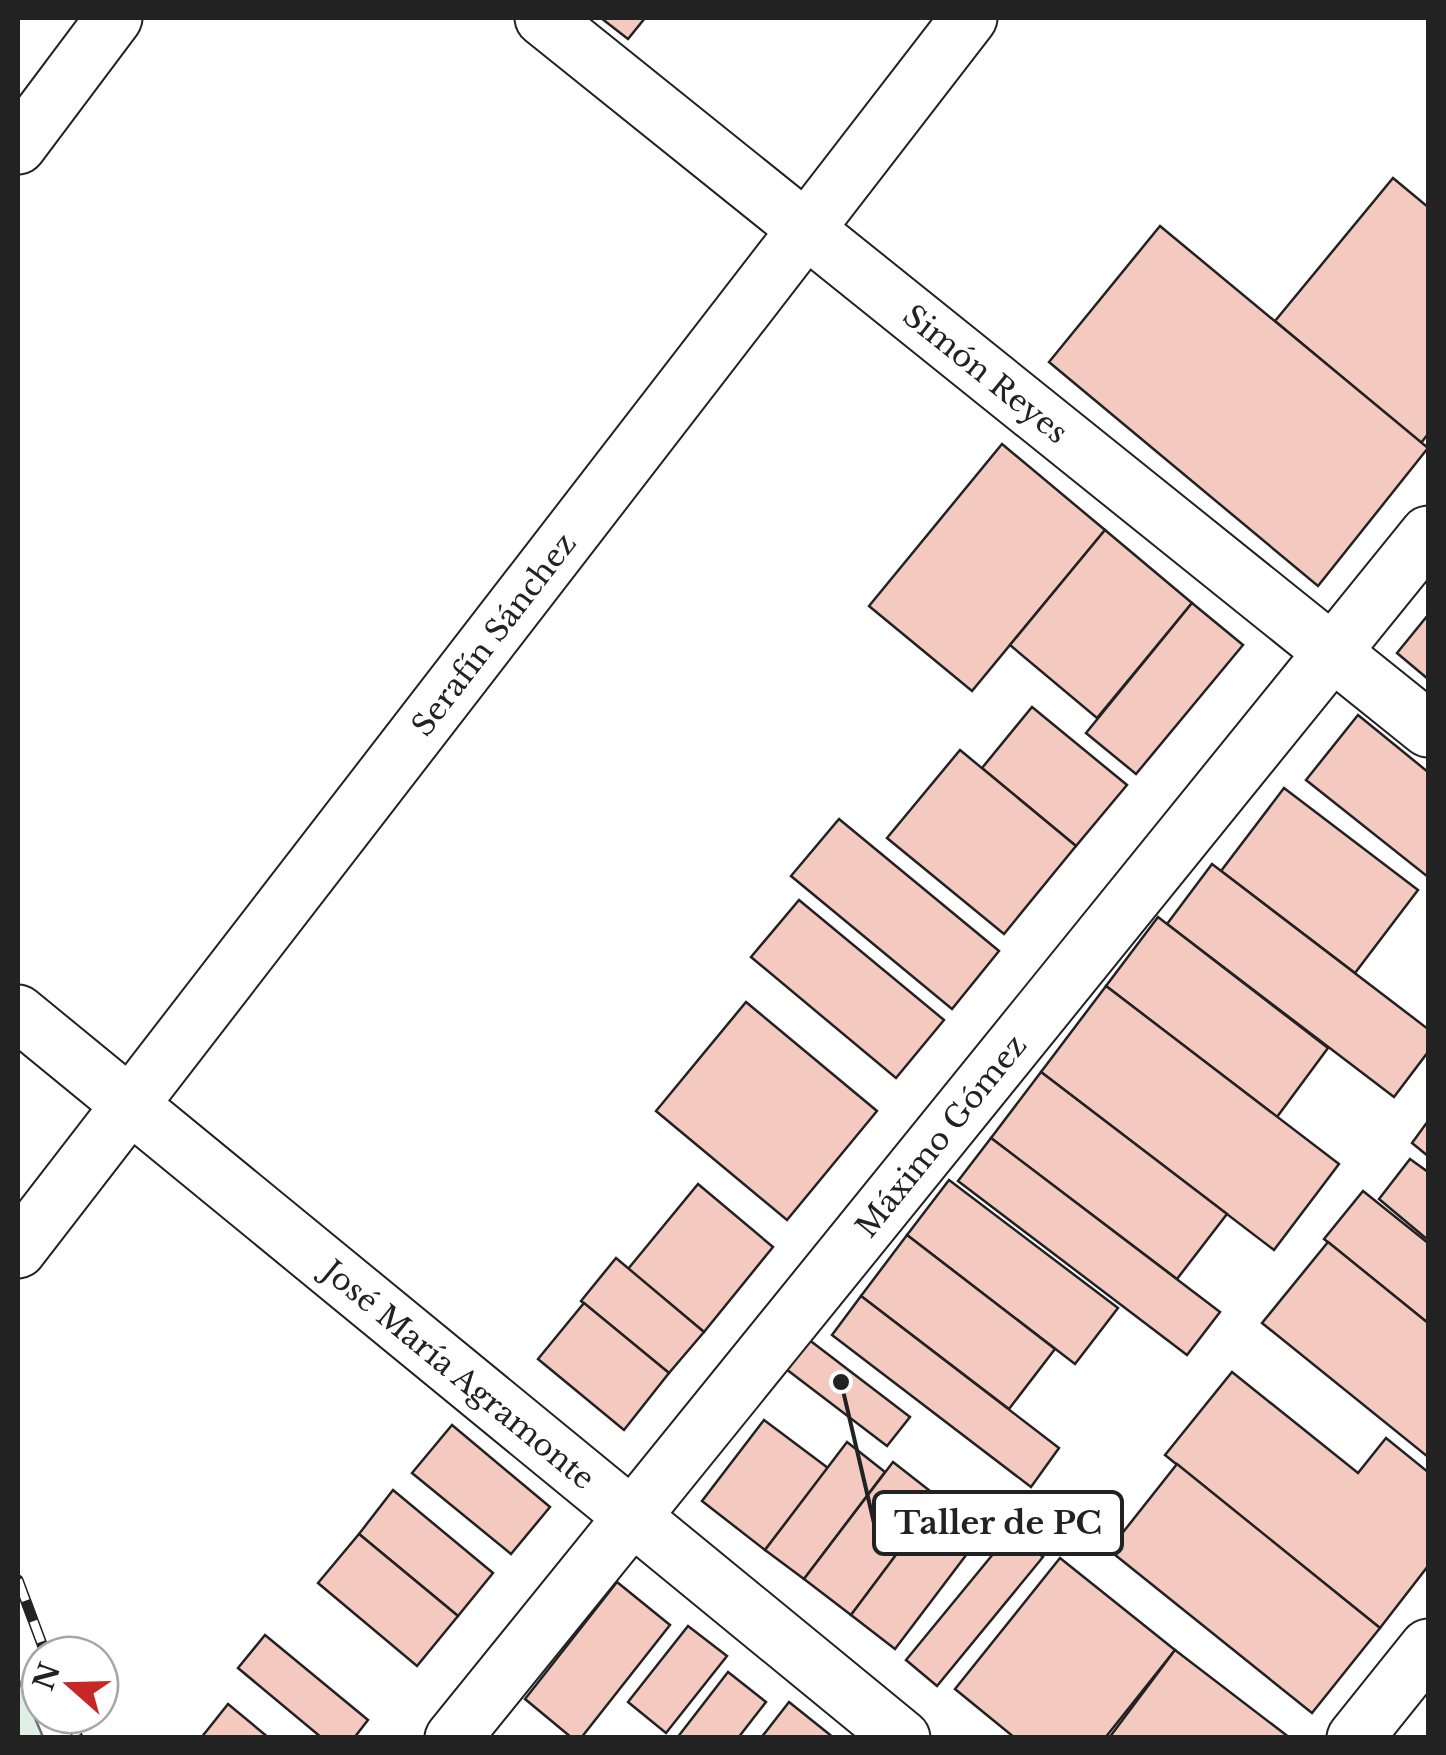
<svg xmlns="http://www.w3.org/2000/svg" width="1446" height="1755" font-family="'Libre Baskerville',serif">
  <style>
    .green { fill: #e0efe3; stroke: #6f6f6f; stroke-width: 2.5 }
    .building { fill: #f3c9c0; stroke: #222; stroke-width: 2.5 }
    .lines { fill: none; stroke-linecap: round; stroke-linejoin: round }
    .minor-casing { stroke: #222; stroke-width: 59 }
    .major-casing { stroke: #222; stroke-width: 59 }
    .minor { stroke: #fff; stroke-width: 55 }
    .major { stroke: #fff; stroke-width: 55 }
    .rail-casing { stroke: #222; stroke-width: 11 }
    .rail { stroke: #fff; stroke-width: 8; stroke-dasharray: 22; stroke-linecap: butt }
    .labels { text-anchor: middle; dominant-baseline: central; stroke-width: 8; stroke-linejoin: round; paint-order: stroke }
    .street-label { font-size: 30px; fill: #222; stroke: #fff }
    .leader { fill: none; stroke: #222; stroke-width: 4 }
    .callout-dot { fill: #222; stroke: #fff; stroke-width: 4 }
    .callout { fill: #fff; stroke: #222; stroke-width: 4 }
    .callout-label { font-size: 32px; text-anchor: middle; font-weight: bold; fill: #222 }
  </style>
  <rect width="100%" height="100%" fill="#fff"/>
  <path class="green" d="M18,1678L43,1737H18Z"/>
  <g class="building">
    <path d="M601,18H645L628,39Z"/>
    <path d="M1393,178L1428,207V434L1421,443L1275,321Z"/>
    <path d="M1160,226L1428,448L1318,586L1049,362Z"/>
    <path d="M1002,444L1105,530L972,691L869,606Z"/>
    <path d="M1105,530L1192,603L1097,718L1010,645Z"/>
    <path d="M1192,603L1243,645L1136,774L1086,733Z"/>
    <path d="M1428,615V679L1397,653Z"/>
    <path d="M1032,707L1127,785L1076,846L982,768Z"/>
    <path d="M1358,715L1428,772V877L1306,780Z"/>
    <path d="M960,750L1076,846L1004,934L887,838Z"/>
    <path d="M1284,788L1418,890L1355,973L1221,871Z"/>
    <path d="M839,819L999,951L952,1009L791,876Z"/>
    <path d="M1212,864L1428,1029V1052L1394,1097L1167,924Z"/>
    <path d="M799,900L944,1020L896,1078L751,957Z"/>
    <path d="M1158,917L1328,1048L1277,1117L1106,986Z"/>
    <path d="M1106,986L1339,1164L1274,1250L1041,1072Z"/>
    <path d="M746,1002L877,1111L787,1220L656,1111Z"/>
    <path d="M1041,1072L1227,1214L1177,1279L991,1138Z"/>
    <path d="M1428,1121V1156L1412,1143Z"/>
    <path d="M991,1138L1220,1312L1187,1355L958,1181Z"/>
    <path d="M1410,1159L1428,1172V1240L1379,1199Z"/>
    <path d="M949,1180L1118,1308L1075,1364L907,1235Z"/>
    <path d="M698,1184L773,1247L704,1332L628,1269Z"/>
    <path d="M1363,1191L1428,1243V1323L1324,1239Z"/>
    <path d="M907,1235L1055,1349L1009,1409L861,1296Z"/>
    <path d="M1328,1242L1428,1323V1457L1262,1323Z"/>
    <path d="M616,1258L704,1332L669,1373L581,1301Z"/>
    <path d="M861,1296L1059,1448L1031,1487L832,1335Z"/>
    <path d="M584,1303L669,1373L624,1430L538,1359Z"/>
    <path d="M808,1339L910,1417L887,1446L786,1369Z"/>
    <path d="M1232,1372L1358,1473L1386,1438L1428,1472V1566L1380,1628L1165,1455Z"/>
    <path d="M764,1420L828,1468L765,1550L702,1501Z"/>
    <path d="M452,1425L550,1507L511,1554L412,1473Z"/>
    <path d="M847,1442L885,1472L804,1579L765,1550Z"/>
    <path d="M893,1462L939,1498L851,1615L804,1579Z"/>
    <path d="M1177,1464L1380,1628L1312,1713L1109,1550Z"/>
    <path d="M393,1490L493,1573L458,1616L359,1534Z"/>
    <path d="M931,1508L976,1542L895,1649L851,1615Z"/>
    <path d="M1012,1531L1043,1557L937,1686L906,1660Z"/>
    <path d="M359,1534L458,1616L417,1666L318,1583Z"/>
    <path d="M1060,1558L1175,1650L1105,1738H1015L955,1689Z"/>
    <path d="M617,1582L670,1625L581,1738H572L525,1699Z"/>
    <path d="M688,1626L727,1656L666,1733L628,1702Z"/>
    <path d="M265,1635L368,1720L354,1738H322L238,1668Z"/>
    <path d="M1175,1650L1290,1738H1109Z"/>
    <path d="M728,1672L766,1702L738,1738H677Z"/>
    <path d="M789,1702L834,1738H761Z"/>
    <path d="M228,1704L269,1738H201Z"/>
  </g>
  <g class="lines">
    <g class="minor-casing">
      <g id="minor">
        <path id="s1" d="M543,18L1428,729"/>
        <path d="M18,146L114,18"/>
        <path id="s2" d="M18,1013L902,1738"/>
        <path id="s3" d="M18,1250L969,18"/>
        <path d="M1355,1738L1428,1647"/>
      </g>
    </g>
    <g class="major-casing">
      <g id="major">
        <path id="s4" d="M453,1738L1428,534"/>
      </g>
    </g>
    <use href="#minor" class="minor"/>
    <use href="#major" class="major"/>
    <g class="rail-casing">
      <g id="rail">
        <path d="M18,1580L46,1655"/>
        <path d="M69,1715L78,1738"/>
      </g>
    </g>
    <use href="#rail" class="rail"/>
  </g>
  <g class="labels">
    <g class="street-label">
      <text stroke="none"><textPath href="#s1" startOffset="568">Simón Reyes</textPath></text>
      <text stroke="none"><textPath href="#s3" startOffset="778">Serafín Sánchez</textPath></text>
      <text stroke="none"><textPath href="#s4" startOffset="775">Máximo Gómez</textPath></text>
      <text stroke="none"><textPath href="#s2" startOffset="570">José María Agramonte</textPath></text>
    </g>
  </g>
  <path class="leader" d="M841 1382L874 1523"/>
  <circle class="callout-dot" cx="841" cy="1382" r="10"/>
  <rect class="callout" x="874" y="1492" width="248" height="62" rx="10"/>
  <g class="callout-label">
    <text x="998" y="1534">Taller de PC</text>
  </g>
  <rect width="1446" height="1755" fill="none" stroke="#222222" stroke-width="40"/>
  <g transform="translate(70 1685) rotate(290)"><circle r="48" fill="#ffffff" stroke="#a7a7a7" stroke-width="2.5"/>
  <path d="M0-8L18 38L0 25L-18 38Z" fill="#c62828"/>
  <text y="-15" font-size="28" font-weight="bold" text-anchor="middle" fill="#222222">N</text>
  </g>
</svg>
